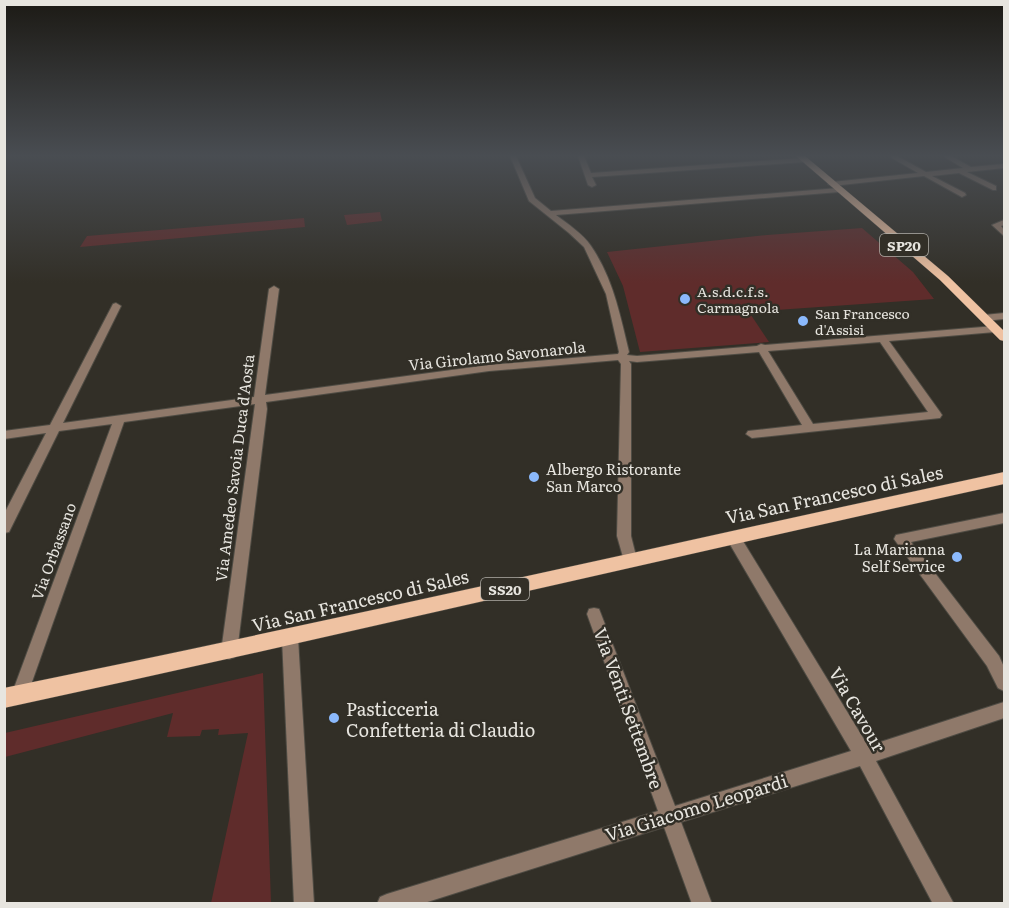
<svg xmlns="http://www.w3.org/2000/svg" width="1009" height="908" font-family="Literata,serif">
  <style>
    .green { fill: #5f2c2b }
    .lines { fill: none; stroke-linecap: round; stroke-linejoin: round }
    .minor-casing { stroke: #4f4c44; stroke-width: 2 }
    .primary-casing { stroke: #4f4c44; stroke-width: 1 }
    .minor { fill: #8f796a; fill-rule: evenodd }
    .primary { fill: #efc2a2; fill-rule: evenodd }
    .poi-dot { fill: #8bb9fc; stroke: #322f27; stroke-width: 2 }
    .labels { text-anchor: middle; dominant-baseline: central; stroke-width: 5; stroke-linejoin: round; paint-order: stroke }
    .shield { fill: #322f27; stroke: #b1aea8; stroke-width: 1.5 }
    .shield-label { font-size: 14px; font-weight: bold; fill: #e7e5df }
    .far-poi-label { font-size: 14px; fill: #e7e5df; stroke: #322f27; text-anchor: start }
    .street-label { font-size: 15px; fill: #e7e5df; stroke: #322f27 }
    .poi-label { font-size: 15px; fill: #e7e5df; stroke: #322f27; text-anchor: start }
    .near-street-label { font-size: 18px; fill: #e7e5df; stroke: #322f27 }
    .near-poi-label { font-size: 18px; fill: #e7e5df; stroke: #322f27; text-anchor: start }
  </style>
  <rect width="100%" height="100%" fill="#322f27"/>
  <g class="green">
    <path d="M380,212L382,221L347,225L344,215Z"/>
    <path d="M304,218L305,227L80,247L87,236Z"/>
    <path d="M862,228L913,272L934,299L749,312L769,342L640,352L623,286L607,252L767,235Z"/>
    <path d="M263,673L271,903H211L248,733L218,735L219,729L202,730L200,736L167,737L173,713L5,757V733Z"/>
  </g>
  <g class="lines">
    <g class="minor-casing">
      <g id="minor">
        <path d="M510,156H516L535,198L551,211L839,188L843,190L839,192L556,215C568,224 583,234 591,246C613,278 620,315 629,352L627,355L637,356L757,346L761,344L765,345L995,326L1000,329L995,332L889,341L940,412L942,415L940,418L752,438L746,434L748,431L802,425L759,352L637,362L629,361L631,364V536L637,560L635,564L630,566L625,564L617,536L621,364L618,360L489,371L266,402L267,409L237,652L235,657L229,659L223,657L221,652L255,404L124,422L27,696L25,702L19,704L13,702L11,696L112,424L59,431L11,528L9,532L4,533V514L46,433L4,439V431L50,425L113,304L116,303L121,306L63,423L254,397L269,289L274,286L279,289L265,395L489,365L618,354L619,352L606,294L584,247L569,233L529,201ZM880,342L928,412L813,424L768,351Z"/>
        <path d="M578,156H584L591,173L804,158L807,160L804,162L592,177L596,185L592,187L588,185Z"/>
        <path d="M891,156H897L926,172L963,168L943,156H951L971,167L1004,164V168L967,172L996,186V190H993L959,173L932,176L965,193L966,195L962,197L924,176L832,186L828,184L832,182L918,173L892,158Z"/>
        <path d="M1004,220V225L1001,226L1004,230V236L992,225Z"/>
        <path d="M1004,313V319L984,321L979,318L984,315Z"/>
        <path d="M1004,513V523L911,542L999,656L1004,667V691L998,688L987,666L894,539L896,535L901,534Z"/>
        <path d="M733,532L738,533L868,746L1004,702V718L876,761L954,904H933L860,766L681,822L712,904H692L664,827L421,904H377L380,897L387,894L658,811L587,614L589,609L594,608L599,609L601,614L675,806L851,751L728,541L726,537L728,533Z"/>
        <path d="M290,631L295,633L298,638L314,904H294L282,638L285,633Z"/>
      </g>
    </g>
    <g class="primary-casing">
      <g id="primary">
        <path d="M796,156H805L948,276L1004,331V341L1000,340L940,280Z"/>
        <path d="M1004,472V484C671,557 338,636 4,708V688C338,620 671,543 1004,472Z"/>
      </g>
    </g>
    <use href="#minor" class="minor"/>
    <use href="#primary" class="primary"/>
  </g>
  <linearGradient id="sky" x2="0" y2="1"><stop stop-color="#1c1a15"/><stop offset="0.55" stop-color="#494d52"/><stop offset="1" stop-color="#494d52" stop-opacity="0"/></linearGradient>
  <rect width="1009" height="283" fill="url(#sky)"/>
  <g class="poi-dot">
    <circle cx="685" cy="299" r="6"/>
    <circle cx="803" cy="321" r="6"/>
    <circle cx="534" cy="477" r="6"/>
    <circle cx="957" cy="557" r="6"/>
    <circle cx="334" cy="718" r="6"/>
  </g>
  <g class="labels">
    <g class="shield">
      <rect x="880" y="234" width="48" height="22" rx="4.5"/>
      <rect x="481" y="578" width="48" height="22" rx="4.5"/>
    </g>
    <g class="shield-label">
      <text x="904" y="245">SP20</text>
      <text x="505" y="589">SS20</text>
    </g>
    <g class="far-poi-label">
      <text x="697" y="291">A.s.d.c.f.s.<tspan x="697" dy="16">Carmagnola</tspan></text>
      <text x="815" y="313">San Francesco<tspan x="815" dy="16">d'Assisi</tspan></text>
    </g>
    <g class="street-label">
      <text transform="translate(497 355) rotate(-6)">Via Girolamo Savonarola</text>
      <text transform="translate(234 468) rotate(-83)">Via Amedeo Savoia Duca d'Aosta</text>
      <text transform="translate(53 551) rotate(-70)">Via Orbassano</text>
    </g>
    <g class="poi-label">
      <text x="546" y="468">Albergo Ristorante<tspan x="546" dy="17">San Marco</tspan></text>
      <text x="945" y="548" text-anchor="end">La Marianna<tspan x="945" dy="17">Self Service</tspan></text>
    </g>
    <g class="near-street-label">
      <text transform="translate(834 494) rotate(-12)">Via San Francesco di Sales</text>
      <text transform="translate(360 600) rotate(-13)">Via San Francesco di Sales</text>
      <text transform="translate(629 708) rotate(70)">Via Venti Settembre</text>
      <text transform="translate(858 709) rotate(60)">Via Cavour</text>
      <text transform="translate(696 807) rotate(-17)">Via Giacomo Leopardi</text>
    </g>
    <g class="near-poi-label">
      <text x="346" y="708">Pasticceria<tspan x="346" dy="21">Confetteria di Claudio</tspan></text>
    </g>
  </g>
  <rect width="1009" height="908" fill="none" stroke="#e7e5df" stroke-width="12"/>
</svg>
